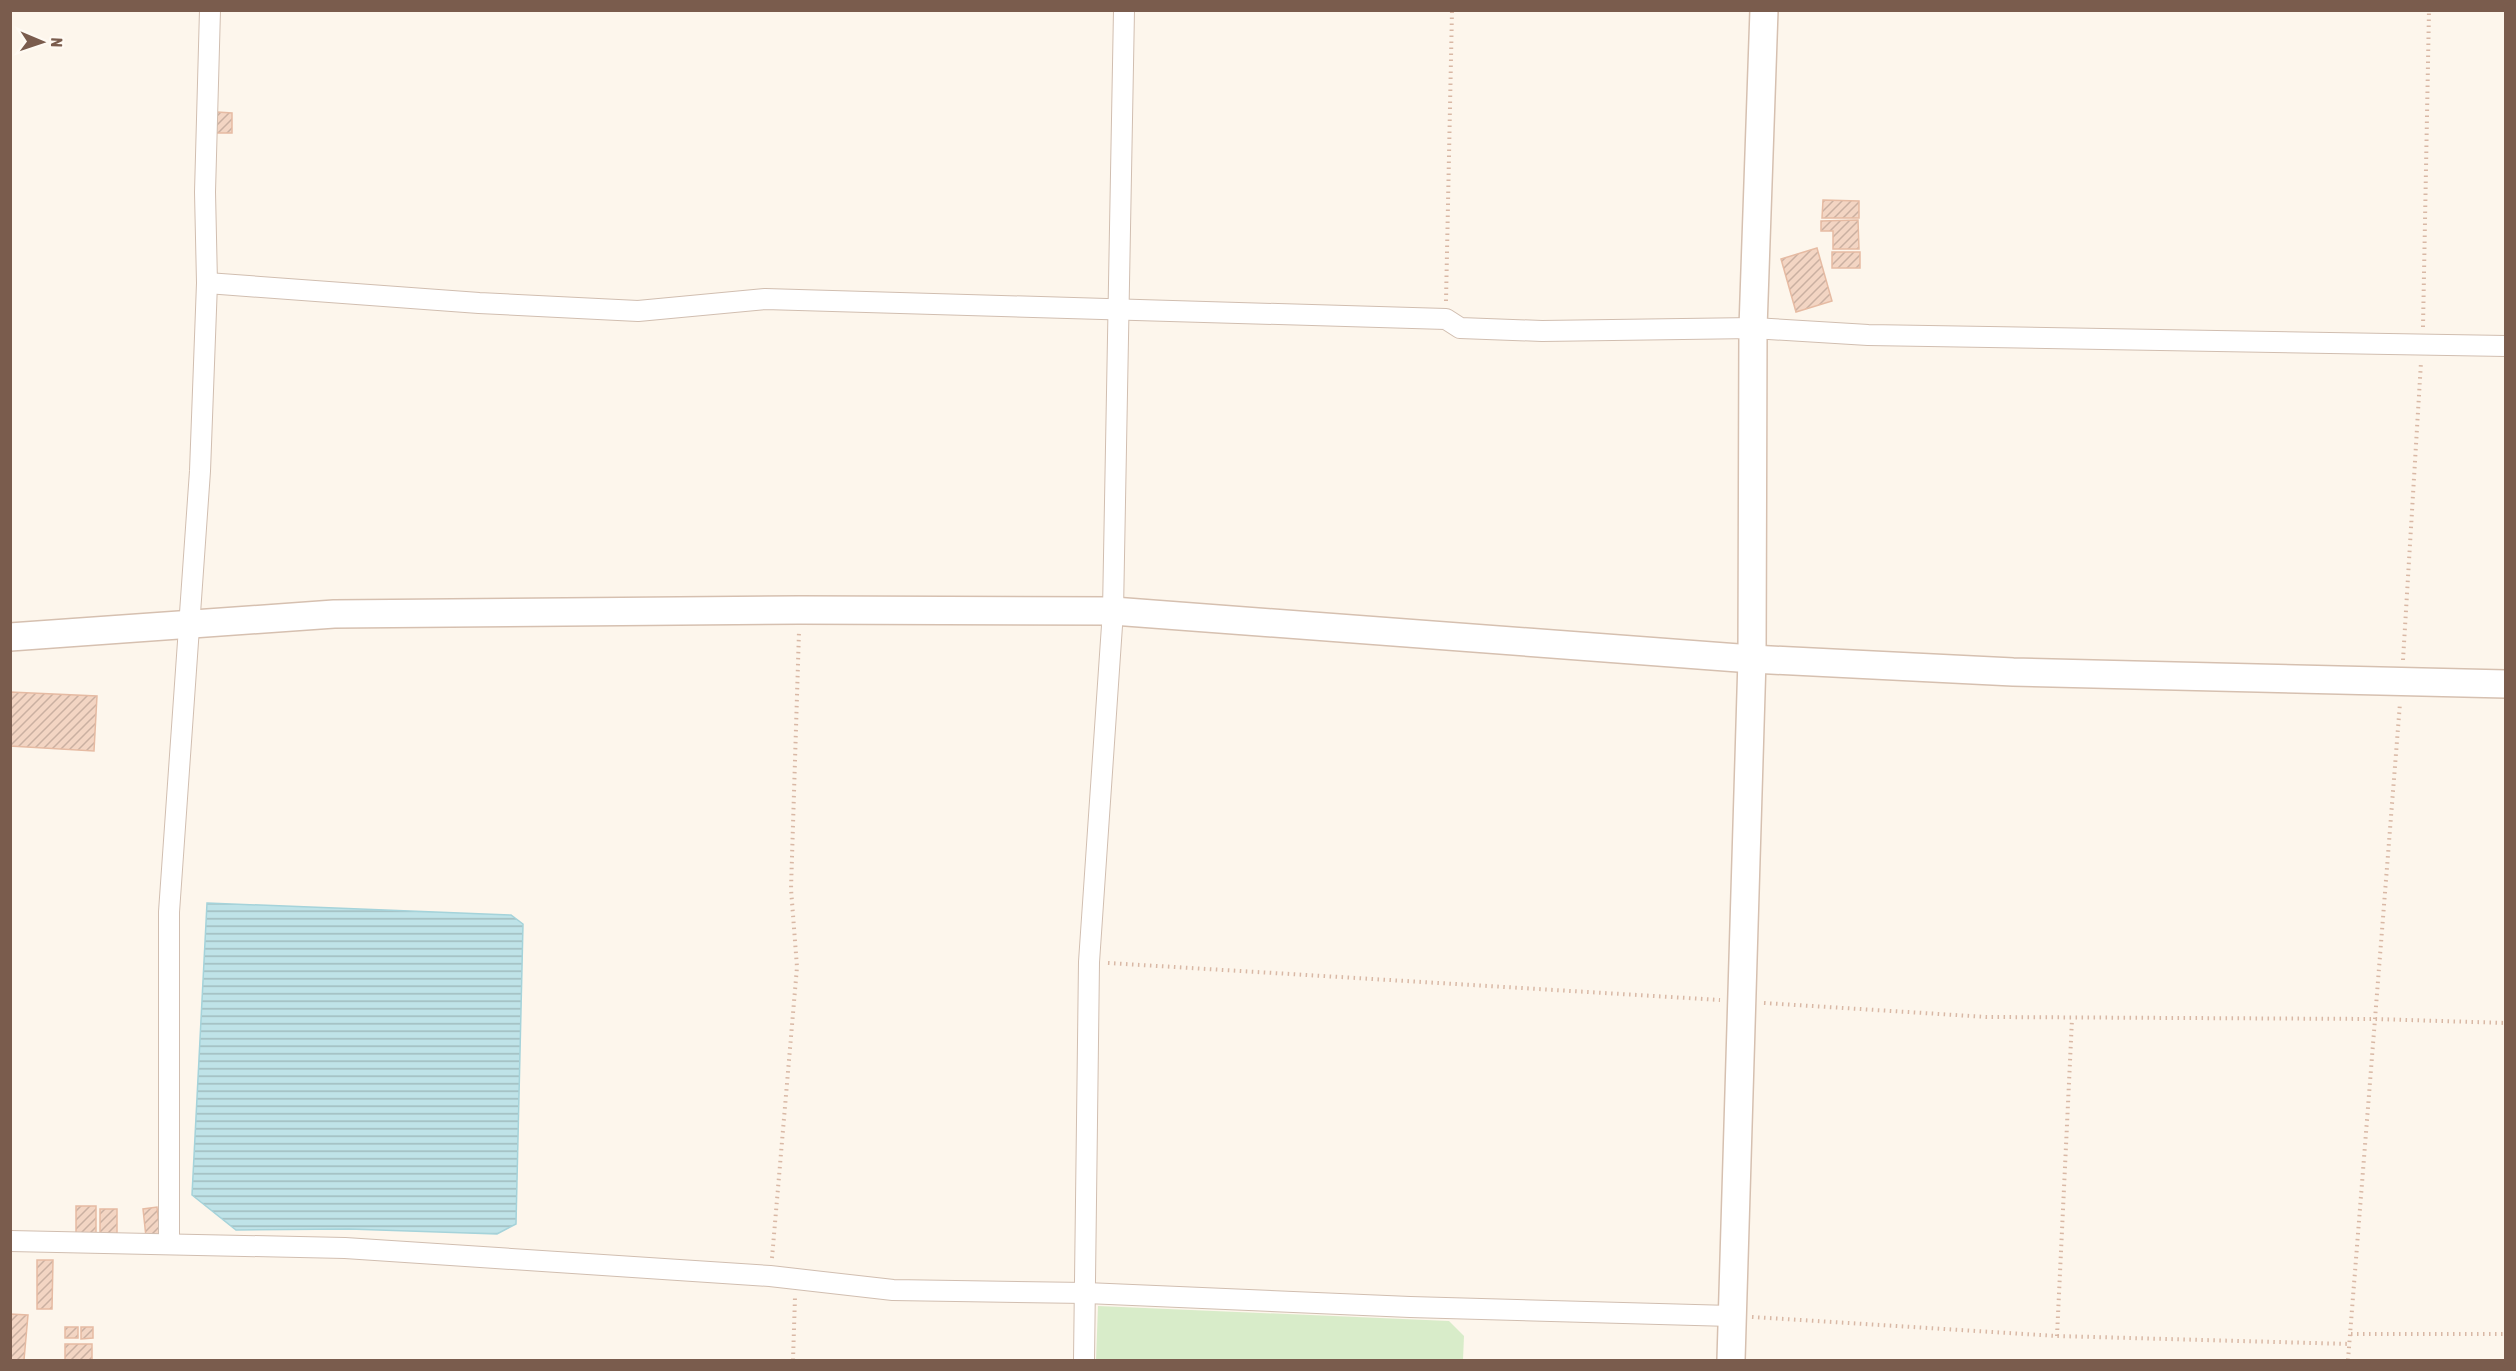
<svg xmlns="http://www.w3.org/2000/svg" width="2516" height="1371" font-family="'Asap Condensed',sans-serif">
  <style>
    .grass { fill: #d8ecc9 }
    .water { fill: url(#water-rules); stroke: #a5d3da; stroke-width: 1.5 }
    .building { fill: url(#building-hatch); stroke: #e6bba3; stroke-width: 1.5 }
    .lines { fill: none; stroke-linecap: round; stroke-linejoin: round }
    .street-casing { stroke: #d1beb0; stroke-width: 22 }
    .secondary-casing { stroke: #d6c0b0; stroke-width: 30 }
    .path { stroke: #d9b8a5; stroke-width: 4; stroke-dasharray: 1.5 4.5; stroke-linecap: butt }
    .street { stroke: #fff; stroke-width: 20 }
    .secondary { stroke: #fff; stroke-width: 27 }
  </style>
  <defs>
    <pattern id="water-rules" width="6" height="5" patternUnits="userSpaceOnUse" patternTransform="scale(1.5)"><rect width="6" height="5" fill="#bfe3e8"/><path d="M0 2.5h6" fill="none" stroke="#a0bbbe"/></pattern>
    <pattern id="building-hatch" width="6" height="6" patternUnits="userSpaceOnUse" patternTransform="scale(1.5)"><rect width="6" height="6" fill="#f3d5c3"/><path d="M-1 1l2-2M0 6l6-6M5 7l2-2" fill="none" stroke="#cab0a1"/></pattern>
  </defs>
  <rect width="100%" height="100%" fill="#fdf6ec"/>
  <path class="grass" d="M1098,1306L1449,1321L1464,1336L1463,1360H1096Z"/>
  <path class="water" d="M207,903L511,915L523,924L516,1224L497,1234L349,1229L236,1230L192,1195Z"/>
  <g class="building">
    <path d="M217,112L232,113V133H216Z"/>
    <path d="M1823,200L1859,201V218H1822Z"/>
    <path d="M1858,220L1859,249H1833V231H1821V221Z"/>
    <path d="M1817,248L1832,301L1796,312L1781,259Z"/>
    <rect x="1832" y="252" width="28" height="16"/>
    <path d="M10,692L97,696L94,751L10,746Z"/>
    <rect x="76" y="1206" width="20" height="31"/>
    <path d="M157,1207L160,1235L146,1237L143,1209Z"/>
    <rect x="100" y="1209" width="17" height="28"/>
    <path d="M37,1260H53L52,1309H37Z"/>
    <path d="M10,1314L28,1315L24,1360H10Z"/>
    <rect x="65" y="1327" width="13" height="11"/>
    <path d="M81,1327H93V1338L81,1339Z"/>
    <rect x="65" y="1344" width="27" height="16"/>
  </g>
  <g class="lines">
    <g class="street-casing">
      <g id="street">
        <path d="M207,283L479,303L638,311L765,299L1446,319L1460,328L1542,331L1753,328L1868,335L2506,346"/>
        <path d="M10,1241L345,1248L770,1276L893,1290L1086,1293L1410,1307L1731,1316"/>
        <path d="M169,1244V912L200,471L207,283L205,192L210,10"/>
        <path d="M1084,1360L1089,962L1113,611L1124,10"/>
      </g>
    </g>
    <g class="secondary-casing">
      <g id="secondary">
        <path d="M10,637L334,614L799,610L1113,611L1752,659L2013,672L2506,684"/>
        <path d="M1731,1360L1752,659L1753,328L1764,10"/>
      </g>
    </g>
    <g class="path">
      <path d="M1446,301L1452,10"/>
      <path d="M2423,327L2429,10"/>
      <path d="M2403,660L2421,362"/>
      <path d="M1108,963L1720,1000"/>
      <path d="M1764,1003L1987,1017L2376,1019L2506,1023"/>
      <path d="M772,1258L797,967L791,889L799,631"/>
      <path d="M1752,1317L2057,1336L2350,1344"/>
      <path d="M2351,1334H2506"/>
      <path d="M2057,1336L2072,1019"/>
      <path d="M793,1360L795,1297"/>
      <path d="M2348,1360L2400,703"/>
    </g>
    <use href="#street" class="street"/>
    <use href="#secondary" class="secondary"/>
  </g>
  <rect width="2516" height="1371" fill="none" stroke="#7a5c4d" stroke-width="24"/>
  <g transform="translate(42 42) rotate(92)" stroke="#fffaf3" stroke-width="4.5" paint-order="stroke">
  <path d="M0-4.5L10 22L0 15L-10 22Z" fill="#7a5c4d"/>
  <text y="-9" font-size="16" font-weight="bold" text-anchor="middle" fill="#7a5c4d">N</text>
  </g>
</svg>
